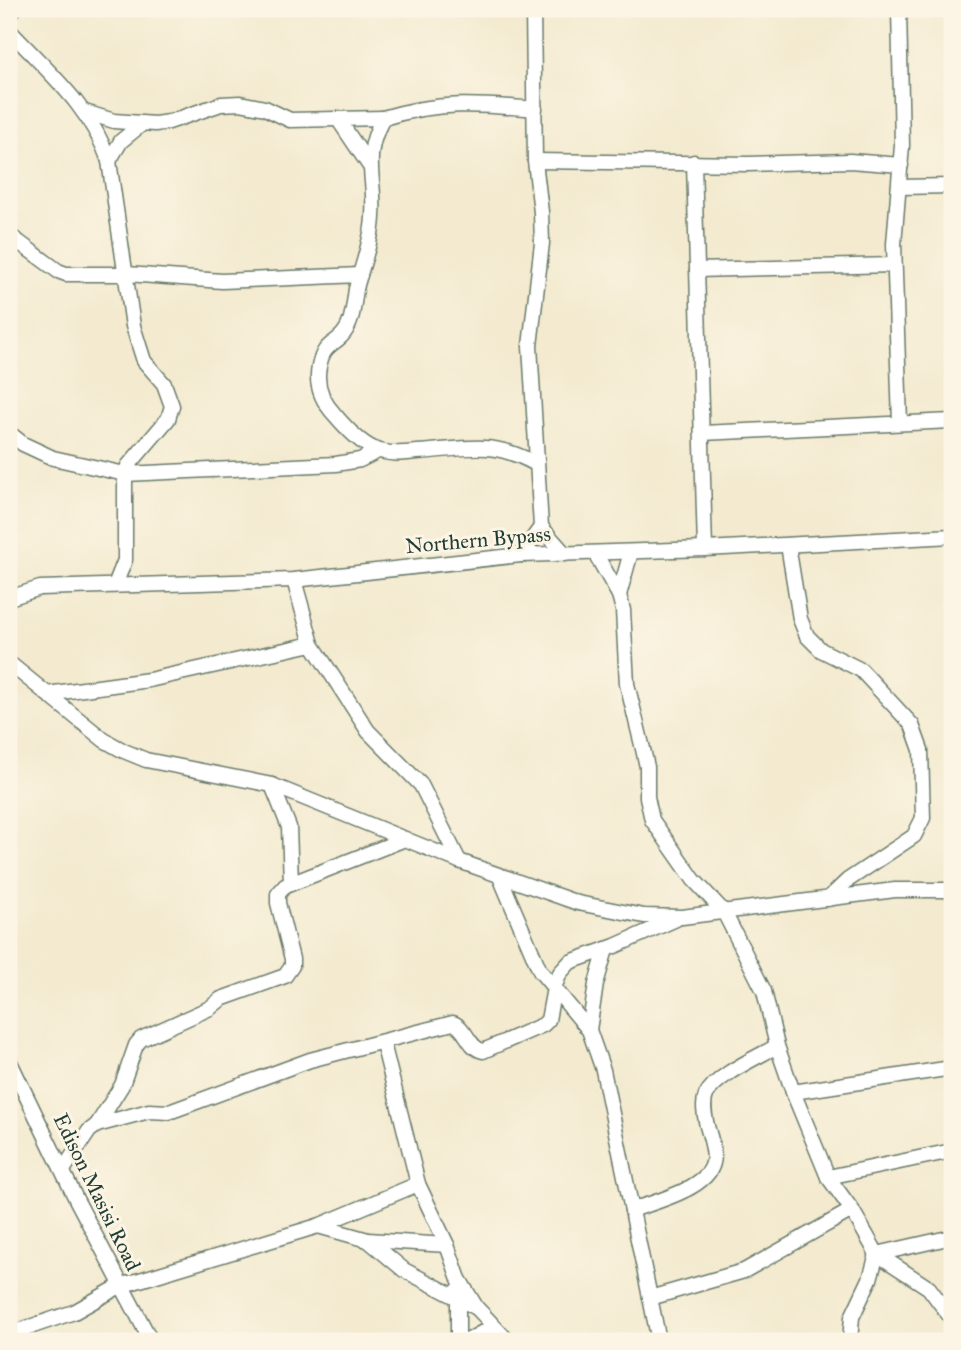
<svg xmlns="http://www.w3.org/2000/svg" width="961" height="1350" font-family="'IM FELL Great Primer',serif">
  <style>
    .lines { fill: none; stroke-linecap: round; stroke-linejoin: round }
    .minor-casing { stroke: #697a6a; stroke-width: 17 }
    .minor { stroke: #fff; stroke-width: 14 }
    .labels { text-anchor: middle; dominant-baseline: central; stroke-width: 6; stroke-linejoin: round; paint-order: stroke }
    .street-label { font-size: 21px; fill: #1f3d34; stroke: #fcf5e5 }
  </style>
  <rect width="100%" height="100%" fill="#fcf5e5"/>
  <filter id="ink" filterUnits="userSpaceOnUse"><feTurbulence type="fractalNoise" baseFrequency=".0143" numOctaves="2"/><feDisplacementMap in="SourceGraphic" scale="14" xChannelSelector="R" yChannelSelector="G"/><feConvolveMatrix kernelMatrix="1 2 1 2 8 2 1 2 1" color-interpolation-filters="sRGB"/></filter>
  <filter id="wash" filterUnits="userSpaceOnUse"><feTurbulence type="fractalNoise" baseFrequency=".00686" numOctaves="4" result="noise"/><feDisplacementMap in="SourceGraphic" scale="28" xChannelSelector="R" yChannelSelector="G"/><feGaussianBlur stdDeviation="1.57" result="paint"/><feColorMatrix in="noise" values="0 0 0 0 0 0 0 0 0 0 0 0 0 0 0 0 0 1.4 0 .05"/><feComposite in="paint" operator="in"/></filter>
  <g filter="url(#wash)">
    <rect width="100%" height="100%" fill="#f3eacf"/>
  </g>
  <g filter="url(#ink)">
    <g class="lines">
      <g class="minor-casing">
        <g id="minor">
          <path d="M899,9L902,145L894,244L900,423"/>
          <path d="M9,15L14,9"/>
          <path d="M9,30C47,71 91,107 109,161L133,326L144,361L164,384L172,406L168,419L128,466L125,474V560L115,585"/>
          <path d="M535,109C478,104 439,101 383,118C361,159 376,176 373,217C372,241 362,265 356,289C354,301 353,320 346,330C337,346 324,340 319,367C315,386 323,402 335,415C346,428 364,447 380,451C393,455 405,453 417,452C466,449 491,439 536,464"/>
          <path d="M85,112L114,121L155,124L169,122L221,104L240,103L265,108L290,120L383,118"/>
          <path d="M338,119L369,165"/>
          <path d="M109,161L121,141L142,124"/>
          <path d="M535,161L748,164L850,161L901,165"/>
          <path d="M694,162L705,549"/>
          <path d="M899,187L952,186"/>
          <path d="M9,235L58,271L66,274H127L222,281L360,275"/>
          <path d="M697,270L894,265"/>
          <path d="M9,433L23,444L53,458L125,474L336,464L360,460L378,451"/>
          <path d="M702,433L952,421"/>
          <path d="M541,527L565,554"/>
          <path d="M788,545L800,619L807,636L821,650L861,670L912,725L921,750L923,818L914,836L848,880L828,899"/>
          <path d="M595,553L619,595L623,610L627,684L643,749L647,767V797L652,820L694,880L724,912L764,991L777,1046L793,1092L828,1177L852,1210L877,1254L929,1288L952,1319"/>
          <path d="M521,555L541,527L530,346L542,243L541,212L535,161L533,9"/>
          <path d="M294,580L312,644L368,731L421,785L459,861"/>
          <path d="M619,595L631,552"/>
          <path d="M9,598L40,588L294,580L521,555L705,549L952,536"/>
          <path d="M9,663L104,740L124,751L146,760L272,785L459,861L578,903L644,916L682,917L895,890H952"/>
          <path d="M47,694L149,680L312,644"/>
          <path d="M272,785L289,827L291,883"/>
          <path d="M500,877L540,971L589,1030L603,1070L659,1341"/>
          <path d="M589,1030L596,984L606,949"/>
          <path d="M383,1043L418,1184L447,1245L459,1279L476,1307L508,1341"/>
          <path d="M9,1060L76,1199L151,1341"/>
          <path d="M793,1092L952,1068"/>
          <path d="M97,1125L122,1085L136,1045L141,1039L210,1008L221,999L285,976L292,966V959L278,903V894L285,886L405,839"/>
          <path d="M63,1170L89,1131L97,1125L149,1111L169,1112L310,1060L453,1023C467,1028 468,1048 483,1051L543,1025L548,1020L554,988L560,973L570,962L615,946L676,919"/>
          <path d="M828,1177L952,1151"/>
          <path d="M632,1210C654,1202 707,1189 713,1163C716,1153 710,1137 707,1126C705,1116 702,1105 706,1095C716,1075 758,1057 777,1046"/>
          <path d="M318,1226L368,1240L447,1245"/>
          <path d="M368,1240L404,1270L475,1307"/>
          <path d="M458,1290V1341"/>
          <path d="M650,1298L744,1271L852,1210"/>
          <path d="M9,1334L74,1312L120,1286L318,1226L418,1184"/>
          <path d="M467,1341L492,1327"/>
          <path d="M850,1341L852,1317L870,1279L877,1254L952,1237"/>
        </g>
      </g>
      <use href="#minor" class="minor"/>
    </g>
  </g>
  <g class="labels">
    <g class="street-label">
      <text transform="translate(478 540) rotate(-5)">Northern Bypass</text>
      <text transform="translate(97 1192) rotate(64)">Edison Masisi Road</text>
    </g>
  </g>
  <rect width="961" height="1350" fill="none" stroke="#fcf5e5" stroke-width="35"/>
</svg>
